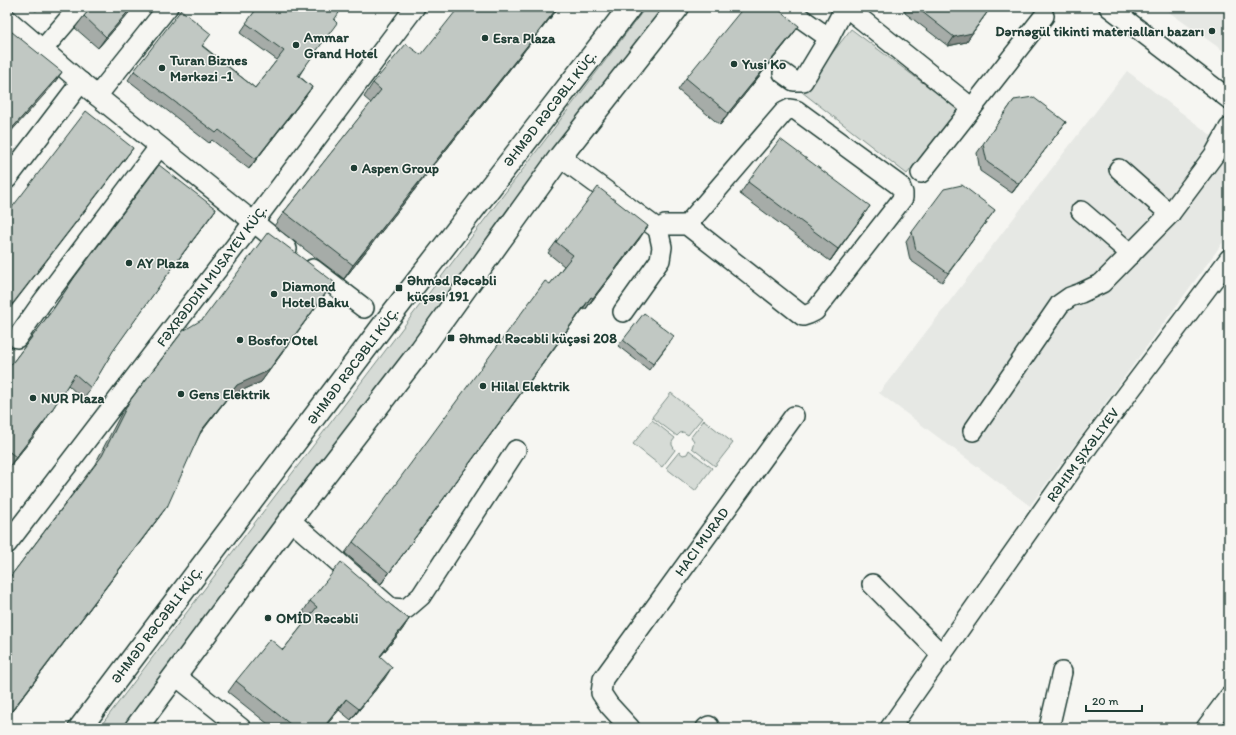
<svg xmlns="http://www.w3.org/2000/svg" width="1236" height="735" font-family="Itim,sans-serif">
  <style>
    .built { fill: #e6e8e4 }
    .green { fill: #d6dbd6; stroke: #7a8c85 }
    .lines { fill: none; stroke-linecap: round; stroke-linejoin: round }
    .minor-casing { stroke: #1f3d34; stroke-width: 22 }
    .major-casing { stroke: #1f3d34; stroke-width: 25 }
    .minor { stroke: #f6f6f2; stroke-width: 19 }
    .major { stroke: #f6f6f2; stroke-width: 22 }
    .wall { fill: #a6aca8; stroke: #1f3d34 }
    .shaded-wall { fill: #878c88; stroke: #1f3d34 }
    .building { fill: #c1c8c3; stroke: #1f3d34 }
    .poi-dot { fill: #1f3d34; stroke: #f6f6f2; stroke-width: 1.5 }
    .labels { text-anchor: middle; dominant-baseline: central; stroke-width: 3; stroke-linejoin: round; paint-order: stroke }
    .poi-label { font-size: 14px; font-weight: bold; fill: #1f3d34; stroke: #f6f6f2; text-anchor: start }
    .street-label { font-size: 14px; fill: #1f3d34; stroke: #f6f6f2 }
  </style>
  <rect width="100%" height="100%" fill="#f6f6f2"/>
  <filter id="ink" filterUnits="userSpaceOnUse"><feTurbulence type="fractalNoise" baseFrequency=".025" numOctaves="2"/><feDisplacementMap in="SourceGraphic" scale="8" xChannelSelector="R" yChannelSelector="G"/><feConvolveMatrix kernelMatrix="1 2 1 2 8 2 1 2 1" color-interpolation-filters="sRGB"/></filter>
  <g filter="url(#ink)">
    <g class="built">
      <path d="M1162,7H1229V55Z"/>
      <path d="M1127,71L1229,149V234L1030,506L879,393Z"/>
    </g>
    <g class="green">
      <path d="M646,7H665L124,728H99Z"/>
      <path d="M851,29L958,109L907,174L802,92Z"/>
      <path d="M671,393L702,418L688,435L683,432L680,433L677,436L652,417Z"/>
      <path d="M652,420L675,438L672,442V445L675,450L662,467L633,444Z"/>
      <path d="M704,420L733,443L715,466L692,448L694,441L691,437Z"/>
      <path d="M689,450L712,468L695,491L666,468L679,452L683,455L687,454Z"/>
    </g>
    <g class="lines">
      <g class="minor-casing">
        <g id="minor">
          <path d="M785,7L829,38"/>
          <path d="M846,7L972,108"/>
          <path d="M1109,7L1229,99"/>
          <path d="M7,19L97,96L287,249"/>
          <path d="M43,49L79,7"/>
          <path d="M783,73L794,81H803L829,38L845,7"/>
          <path d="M97,96L168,7"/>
          <path d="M560,157L658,229L665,225H687L803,316L809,314L815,311L903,198V193L900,186L796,110L790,109L784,112L687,225"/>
          <path d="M1119,169L1170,214"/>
          <path d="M921,173L1044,16"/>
          <path d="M7,179L81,82"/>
          <path d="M1081,211L1131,254"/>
          <path d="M313,269L364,308"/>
          <path d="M623,312L660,260L662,247L658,229"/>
          <path d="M17,338L43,301L159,147"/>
          <path d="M973,431L1060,304L1070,297L1081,293L1102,283L1170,214L1214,155L1229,128"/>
          <path d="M290,520L391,608L406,609L421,596L516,450"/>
          <path d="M7,544L253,223L415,7"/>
          <path d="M872,584L942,655"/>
          <path d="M176,676L241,728"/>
          <path d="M630,728L609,705L601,693L603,679L794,416"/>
          <path d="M706,728L709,726"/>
          <path d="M890,728L1089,445L1229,259"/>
          <path d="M1049,728L1062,672"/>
          <path d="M1206,728L1229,697"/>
        </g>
      </g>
      <g class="major-casing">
        <g id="major">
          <path d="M80,728L385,323L630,7"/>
          <path d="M136,728L290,520L421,350L560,157L678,7"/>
        </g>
      </g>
      <use href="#minor" class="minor"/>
      <use href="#major" class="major"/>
    </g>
    <g class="wall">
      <path d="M31,7H40L36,11Z"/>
      <path d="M92,7H134L98,48L75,28L84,16Z"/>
      <path d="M213,7H223L220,12Z"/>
      <path d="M258,7L334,20L299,76L312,87L305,97L249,169L212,140L209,143L128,80L134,71L203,46L255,88L277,60L240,33Z"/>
      <path d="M559,7L344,279L274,226L284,212L371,103L364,97L373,83L421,55Z"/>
      <path d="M904,7H991L966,42L948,46L905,13Z"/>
      <path d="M799,26L790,38L720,125L678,90L686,78Z"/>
      <path d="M1014,100L1066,122L1012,193L980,171L977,153Z"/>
      <path d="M748,182L862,217L830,261L740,194Z"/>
      <path d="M216,209L175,264L112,352L91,388L83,399L68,385L39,430L9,467L7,466V370L50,313L74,278Z"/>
      <path d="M995,210L942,282L910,260L906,241L912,232Z"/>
      <path d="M640,238L585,310L583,309L381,584L345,553L353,542L564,266L548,253L556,242Z"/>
      <path d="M334,282L261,382L229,396L200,434L160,516L7,718V581L95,464L122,412L129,402Z"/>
      <path d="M623,340L670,342L649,370L618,346Z"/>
      <path d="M310,601L391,605L409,619L402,630L380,657L385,678L351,720L339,710L324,728H273L228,692L236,681L283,650L309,617L303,612Z"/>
    </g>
    <g class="shaded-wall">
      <path d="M132,7H134L98,48L106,37Z"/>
      <path d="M558,7H559L344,279L353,265Z"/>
      <path d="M991,7L966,42L948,46L954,37Z"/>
      <path d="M799,26L790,38L720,125L728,113Z"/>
      <path d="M62,72L53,85L7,136V134Z"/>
      <path d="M312,87L305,97L249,169L256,159Z"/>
      <path d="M1066,122L1059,131L1012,193L1019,184Z"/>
      <path d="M133,148L125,159L7,312V311Z"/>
      <path d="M870,206L830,261L838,249Z"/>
      <path d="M216,209L209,219L175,264L183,253Z"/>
      <path d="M648,226L640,238L585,310L593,298Z"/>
      <path d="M334,282L261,382L229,396L193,442L201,431L237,385Z"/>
      <path d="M591,297L583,309L381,584L389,573Z"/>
      <path d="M46,419L39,430L9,467L16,457Z"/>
      <path d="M168,505L160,516L7,718V717Z"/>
      <path d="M409,619L402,630L372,667L380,656Z"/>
      <path d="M392,667L385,678L351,720L359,709Z"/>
      <path d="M346,699L339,710L324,728H323Z"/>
    </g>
    <g class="building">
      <path d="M92,7H132L106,37L84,16Z"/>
      <path d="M258,7H343L334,20L337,23L298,76L312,87L256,159L219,130L216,133L134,71L181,10L211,34L202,46L255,88L284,51L246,23Z"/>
      <path d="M459,7H558L353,265L284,212L381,90L373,83L406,44L421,55Z"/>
      <path d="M744,7H775L799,26L728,113L686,78Z"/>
      <path d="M916,7H991L972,33L954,37Z"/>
      <path d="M7,28L62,72L7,134Z"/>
      <path d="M1033,97L1066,122L1019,184L987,162L983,144L1014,100Z"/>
      <path d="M86,111L133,148L7,311V214Z"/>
      <path d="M780,139L870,206L838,249L748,182Z"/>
      <path d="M159,165L216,209L183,253L113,351L91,388L75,374L46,419L16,457L7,450V370L54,308L74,278Z"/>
      <path d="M962,185L995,210L948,273L916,250L912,232L944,189Z"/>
      <path d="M598,187L648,226L593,298L591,297L389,573L353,542L545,281L550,284L573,255L556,242Z"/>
      <path d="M268,232L334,282L268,371L237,385L201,431L168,505L7,717V581L102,456L129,402L183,331L203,319Z"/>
      <path d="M644,313L674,336L653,364L623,340Z"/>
      <path d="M341,562L391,605L409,619L380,656L392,667L359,709L346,699L323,728H295L236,681L270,639L283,650L317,607L310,601Z"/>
    </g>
  </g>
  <g class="poi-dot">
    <circle cx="1212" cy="31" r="4"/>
    <circle cx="485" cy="38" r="4"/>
    <circle cx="296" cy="45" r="4"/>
    <circle cx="734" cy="64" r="4"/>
    <circle cx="162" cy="68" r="4"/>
    <circle cx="354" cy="168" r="4"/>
    <circle cx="129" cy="263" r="4"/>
    <rect x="395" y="284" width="8" height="8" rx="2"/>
    <circle cx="274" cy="294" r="4"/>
    <rect x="447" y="334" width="8" height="8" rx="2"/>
    <circle cx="240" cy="340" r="4"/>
    <circle cx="483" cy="386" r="4"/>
    <circle cx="181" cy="394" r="4"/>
    <circle cx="33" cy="398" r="4"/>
    <circle cx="268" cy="618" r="4"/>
  </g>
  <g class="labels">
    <g class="poi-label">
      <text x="1204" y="31" text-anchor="end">Dərnəgül tikinti materialları bazarı</text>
      <text x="304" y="37">Ammar<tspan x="304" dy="16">Grand Hotel</tspan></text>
      <text x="493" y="38">Esra Plaza</text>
      <text x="170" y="60">Turan Biznes<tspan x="170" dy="16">Mərkəzi -1</tspan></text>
      <text x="742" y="64">Yusi Ko</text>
      <text x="362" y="168">Aspen Group</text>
      <text x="137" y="263">AY Plaza</text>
      <text x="407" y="280">Əhməd Rəcəbli<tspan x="407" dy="16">küçəsi 191</tspan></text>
      <text x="282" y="286">Diamond<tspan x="282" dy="16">Hotel Baku</tspan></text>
      <text x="459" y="338">Əhməd Rəcəbli küçəsi 208</text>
      <text x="248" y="340">Bosfor Otel</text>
      <text x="491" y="386">Hilal Elektrik</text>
      <text x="189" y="394">Gens Elektrik</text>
      <text x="41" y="398">NUR Plaza</text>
      <text x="276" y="618">OMİD Rəcəbli</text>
    </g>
    <g class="street-label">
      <text transform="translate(550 109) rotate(-52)">ƏHMƏD RƏCƏBLI KÜÇ.</text>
      <text transform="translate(212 276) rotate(-53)">FƏXRƏDDIN MUSAYEV KÜÇ.</text>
      <text transform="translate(353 366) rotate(-53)">ƏHMƏD RƏCƏBLI KÜÇ.</text>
      <text transform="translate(1083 455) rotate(-54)">RƏHIM ŞIXƏLIYEV</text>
      <text transform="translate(702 542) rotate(-54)">HACI MURAD</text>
      <text transform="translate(157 625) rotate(-53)">ƏHMƏD RƏCƏBLI KÜÇ.</text>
    </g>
  </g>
  <rect width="1236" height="735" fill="none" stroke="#f6f6f2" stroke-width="24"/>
  <rect x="12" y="12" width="1212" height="711" fill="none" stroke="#1f3d34" stroke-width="1.5" filter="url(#ink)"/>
  <path d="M1086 705v6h56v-6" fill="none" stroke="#1f3d34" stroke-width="2"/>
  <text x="1092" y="705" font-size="12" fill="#1f3d34" stroke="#f6f6f2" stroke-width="3" paint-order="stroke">20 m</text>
</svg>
